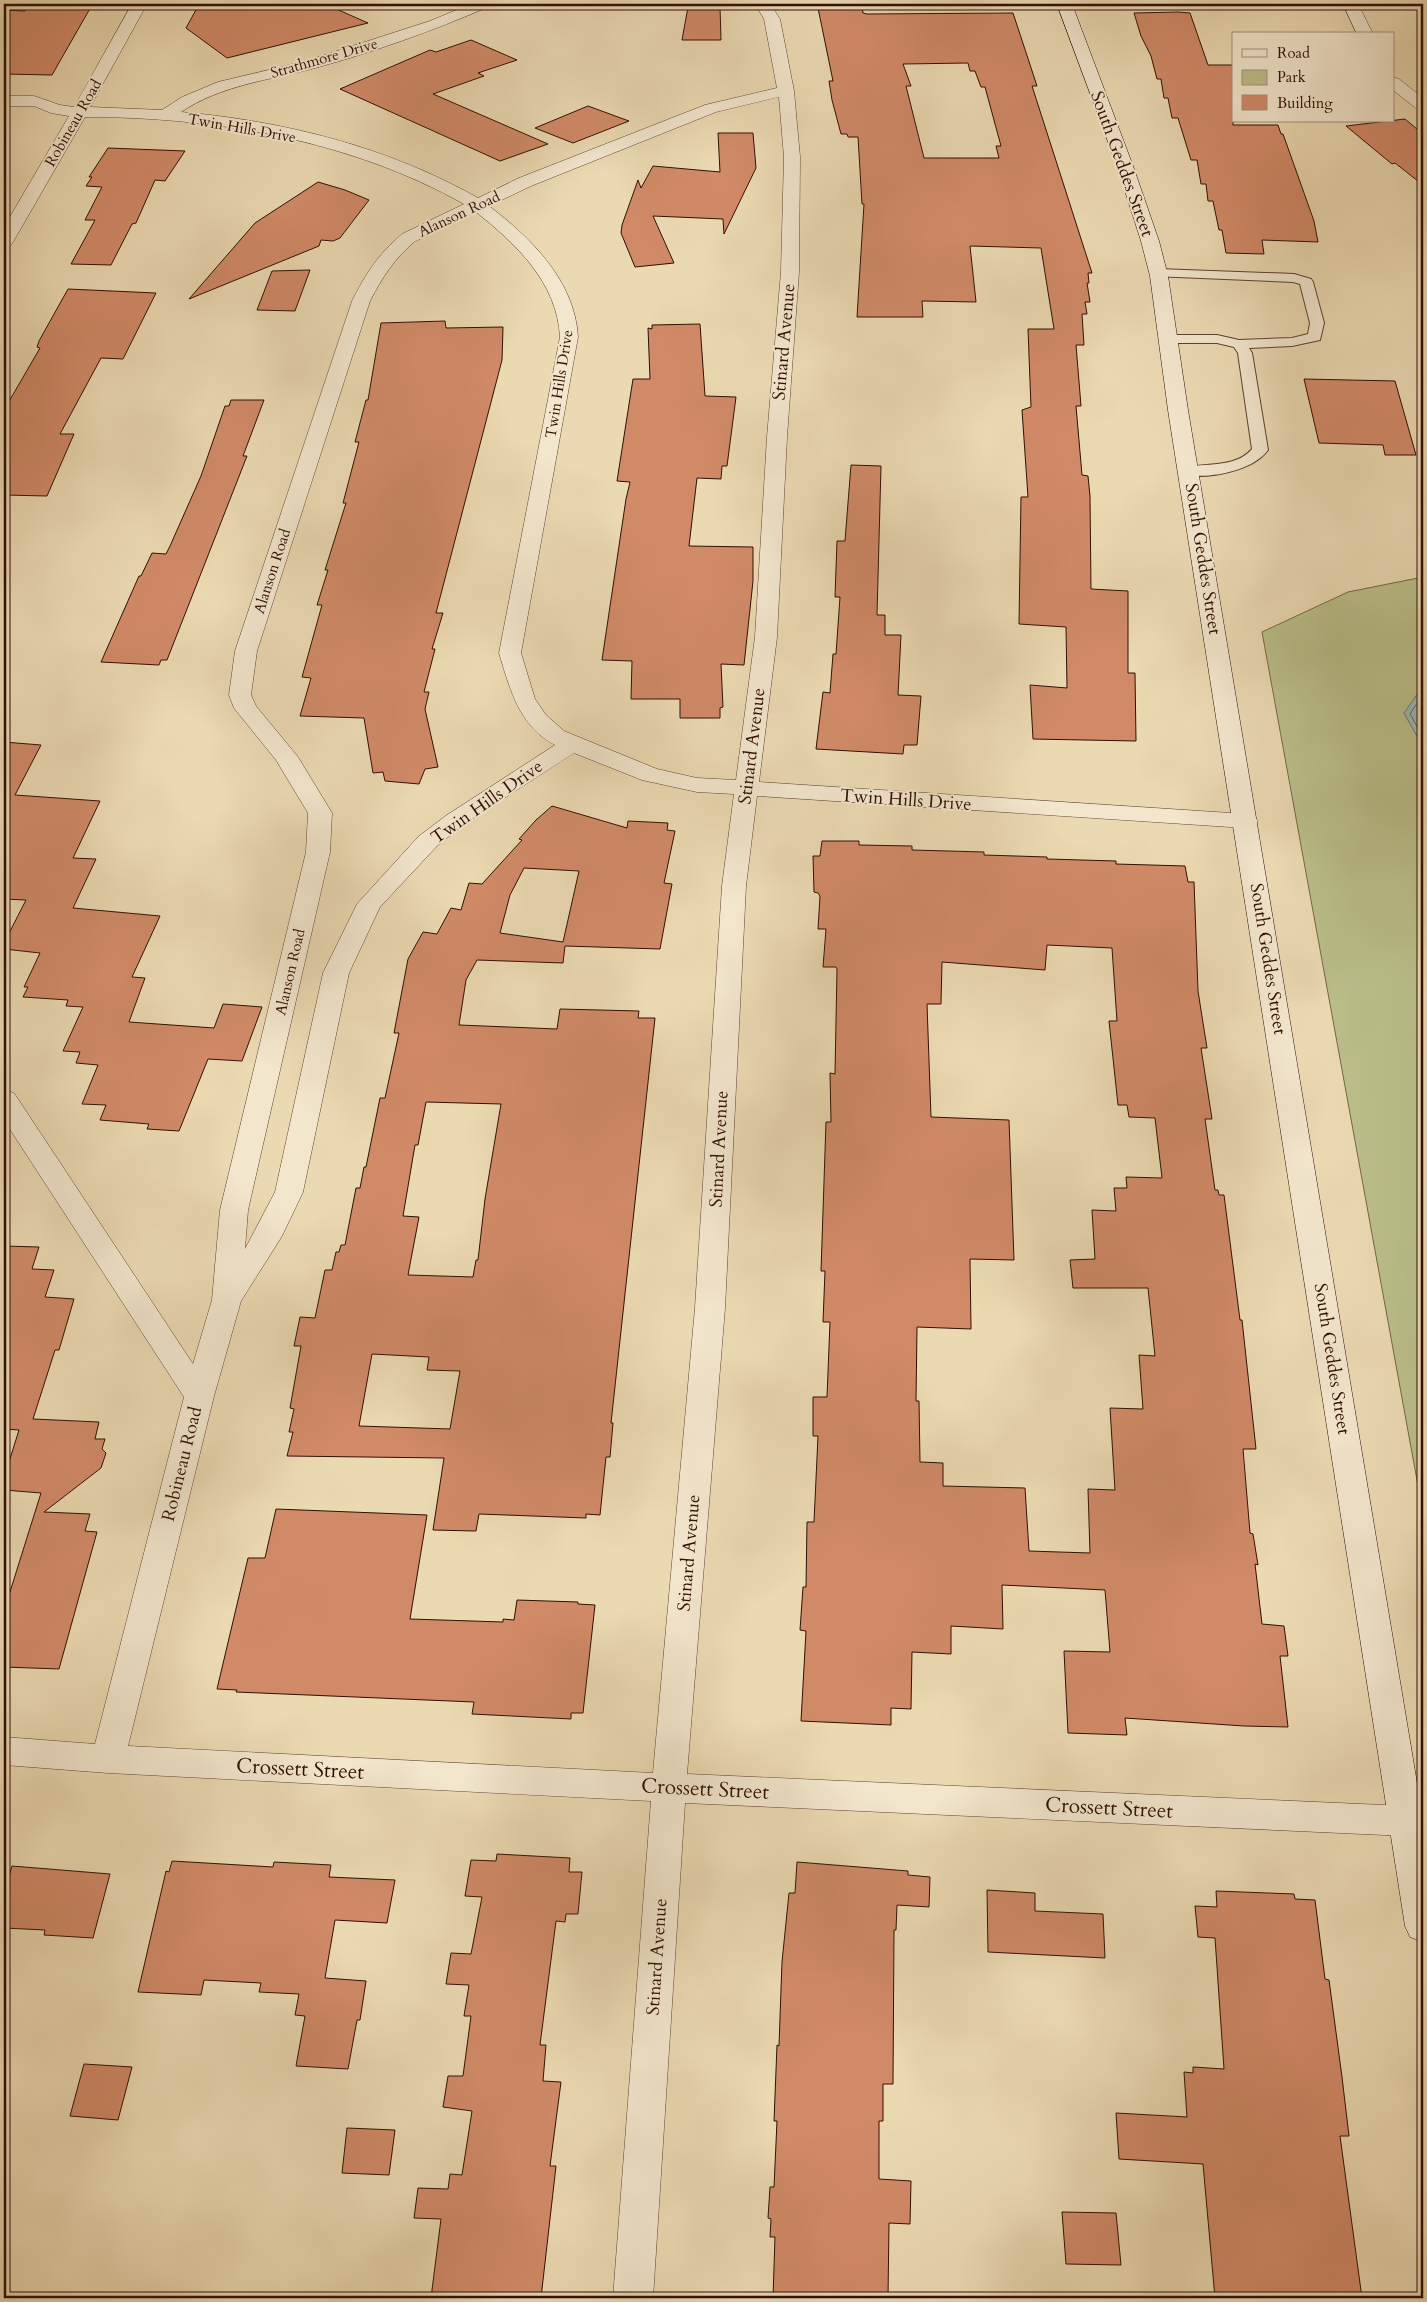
<svg xmlns="http://www.w3.org/2000/svg" width="1427" height="2302" font-family="Cardo,serif">
  <style>
    .green { fill: #babf8a; stroke: #756747 }
    .water { fill: #9bb9b5; stroke: #70756e }
    .lines { fill: none; stroke-linecap: round; stroke-linejoin: round }
    .shore { stroke: #66645c; stroke-width: 1 }
    .building { fill: #d18a68; stroke: #300f04; fill-rule: evenodd }
    .service-casing { stroke: #5f4230; stroke-width: 2 }
    .minor-casing { stroke: #5f4230; stroke-width: 1 }
    .secondary-casing { stroke: #300f04; stroke-width: 1 }
    .service { fill: #f2e6cd; fill-rule: evenodd }
    .minor { fill: #f2e6cd; fill-rule: evenodd }
    .secondary { fill: #f2e6cd; fill-rule: evenodd }
    .labels { text-anchor: middle; dominant-baseline: central; stroke-width: 4; stroke-linejoin: round; paint-order: stroke }
    .far-street-label { font-size: 15px; fill: #300f04; stroke: #f2e6cd }
    .street-label { font-size: 18px; fill: #300f04; stroke: #f2e6cd }
    .near-street-label { font-size: 21px; fill: #300f04; stroke: #f2e6cd }
  </style>
  <rect width="100%" height="100%" fill="#ebd9b2"/>
  <filter id="stains"><feTurbulence type="fractalNoise" baseFrequency=".004" numOctaves="4"/><feColorMatrix values="0 0 0 0 .2 0 0 0 0 .09 0 0 0 0 .02 0 0 0 .5 -.17"/></filter>
  <radialGradient id="worn" r=".72"><stop offset=".6" stop-color="#630" stop-opacity="0"/><stop offset="1" stop-color="#630" stop-opacity=".3"/></radialGradient>
  <path class="green" d="M1423,577V1513L1262,632L1348,592Z"/>
  <path class="water" d="M1423,686V747L1404,713Z"/>
  <g class="lines">
    <path class="shore" d="M1423,694L1410,714L1423,737"/>
  </g>
  <g class="building">
    <path d="M29,4L92,5L52,75L4,74V10L25,11Z"/>
    <path d="M235,4H325L368,23L227,58L186,28L197,8L233,9Z"/>
    <path d="M862,6L863,13L867,14L1013,13L1037,86H1032L1092,273H1088L1089,283H1087L1090,302H1085L1087,314H1082L1084,345H1076L1081,406H1076L1082,475L1088,476L1090,496L1091,589L1128,591V673H1135L1136,741L1033,739L1030,685L1067,688L1066,627L1019,624L1021,497H1028L1022,410L1031,407L1028,329H1054L1041,248L970,246L976,302L922,301L923,317H857L864,204H862L858,137H848L847,134H841L832,100L829,81H833L818,8ZM968,63L970,71H975L981,87H985L1001,146H996L999,158H924L906,86H911L903,64Z"/>
    <path d="M688,7H720L721,40H682Z"/>
    <path d="M1178,12L1190,13L1208,65H1233V125H1278L1281,134H1283L1314,221L1318,242L1262,240L1264,254L1226,253L1222,230H1219L1213,201H1208L1206,184H1201L1197,160H1191L1178,118H1172L1168,98H1164L1161,79H1157L1151,56L1141,36L1134,13Z"/>
    <path d="M471,40L517,60L478,73L484,76L433,94L548,144L500,161L340,89L430,50L436,52Z"/>
    <path d="M588,106L629,121L573,143L535,128Z"/>
    <path d="M1405,119L1423,134V185L1395,163L1392,164L1346,126Z"/>
    <path d="M718,133H753L756,168L724,234L723,219L653,216L674,263L635,267L621,233L622,225L638,180L641,188L653,166L720,172Z"/>
    <path d="M108,148L185,151L165,181L155,180L136,223L132,224L111,265L71,264L95,220H85L102,187L86,186L92,177H89Z"/>
    <path d="M318,182L345,190L369,200L340,238L333,241L321,240L319,246L189,299L255,223Z"/>
    <path d="M310,270L295,311L257,310L272,271Z"/>
    <path d="M68,289L156,293L123,359L101,358L60,434H74L47,496L4,495V410L40,348L37,347L39,341Z"/>
    <path d="M445,321L446,328L503,327L502,360L436,613H443L432,649H435L424,692H429L425,709L438,767L425,769L419,784L385,781L383,772L373,773L364,718L300,716L311,678L302,677L322,605H317L328,570H325L346,503H343L359,442H355L366,400H368L381,323Z"/>
    <path d="M700,324L705,396L736,397L727,466H722L721,479L697,478L689,546L753,547V581L744,665L721,664L723,707L720,708V718H680V699H631L632,661L602,660L626,499L630,482L617,481L633,379H650L648,328L652,329V325Z"/>
    <path d="M1304,379L1395,381L1416,455H1385L1383,445L1319,443Z"/>
    <path d="M231,400H264L243,456H247L167,660H161L159,665L101,662L139,576H141L152,553L166,554L170,546L201,476L225,406H229Z"/>
    <path d="M851,465L881,466L877,615H885V635H901L898,695L921,696L917,745H904L903,754L816,749L823,692L830,693L833,654H836L840,597H835L837,541H845Z"/>
    <path d="M4,742L41,745L15,795L100,801L73,858L96,859L73,908L160,916L132,977L145,978L129,1022L214,1028L223,1004L262,1007L242,1061L208,1059L179,1131L147,1129L149,1124L100,1120L106,1105L82,1104L98,1065L76,1063L80,1052L63,1051L83,1007L66,1006L68,1000L23,997L28,987H24L40,953L4,949V943L26,900L4,899Z"/>
    <path d="M552,806L627,828L628,821L668,823L667,830L675,831L664,883L672,884L660,949L565,946L563,963L477,960L466,980L459,1025L557,1029L560,1009L639,1011L638,1018H655L611,1423H613L610,1457H606L600,1515L586,1514V1518L479,1514L476,1531L433,1530L444,1458L287,1456L293,1432H289L294,1409L290,1408L301,1346H294L300,1317L315,1318L325,1270H332L336,1252H339L341,1245H345L356,1188H360L364,1167H366L380,1098H385L399,1033H394L408,959L423,932L437,934L451,908L461,910L469,883L482,884L522,840L519,839L536,820ZM524,868L579,871L563,942L500,933L510,895ZM426,1102L501,1104L485,1199L478,1260H476L473,1277L408,1275L419,1217L403,1216L415,1145H418ZM372,1354L429,1357L427,1370L460,1371L450,1429L359,1426Z"/>
    <path d="M822,841H859V845L912,846V850L984,852V855L1047,857V859L1116,861V864L1185,866L1188,882H1194L1198,991L1207,1048H1201L1212,1119H1205L1215,1190H1218L1219,1195H1224L1240,1320H1242L1256,1449H1243L1250,1533L1253,1534L1258,1565L1255,1564L1262,1624L1284,1626L1288,1656H1280L1288,1727L1244,1726L1125,1718L1127,1735L1068,1733L1064,1651L1110,1652L1105,1590L1002,1585L1003,1629L951,1626V1654L912,1652L911,1709L891,1708V1725L801,1721L806,1631L800,1630L803,1587H806L807,1522H814L818,1436H813V1397H827L830,1322H823L825,1271H821L826,1122H831L830,1073L835,1074L837,969L836,967H823L826,929H818L820,896L818,893L814,892L813,856H820ZM1047,945L1112,948L1117,1021H1109L1118,1105H1127L1129,1117L1155,1118L1162,1178L1126,1177L1127,1188H1114L1116,1211L1092,1210L1095,1259L1070,1260L1073,1288H1148L1155,1356L1139,1355L1143,1409L1110,1408L1115,1490L1088,1489L1090,1553L1029,1551L1025,1488L943,1486V1463L920,1462L919,1401H916L917,1327L971,1329L970,1259L1014,1260L1009,1120L931,1117L927,1004H941L942,962L1045,970Z"/>
    <path d="M4,1246L39,1247L32,1269L54,1270L45,1297L74,1299L59,1350H55L33,1419L99,1422L95,1439H105L102,1449L106,1453L101,1468L44,1512L90,1514L85,1531L97,1532L59,1669L4,1667V1611L41,1493L4,1490V1478L19,1430L4,1429Z"/>
    <path d="M276,1509L427,1515L410,1619L503,1622V1619L514,1620L517,1600L578,1602V1604L595,1605L583,1713H571V1719L472,1714L474,1702L236,1692L237,1690L217,1689L248,1558H265Z"/>
    <path d="M497,1854L570,1858L569,1872H582L578,1914H566L565,1922L556,1921L540,2045H546L543,2081L561,2082L550,2166H556L541,2298H431L441,2219L414,2218L418,2188L448,2189L450,2174L462,2175L472,2111L443,2107L448,2076H463L471,2016H464L469,1985L446,1984L451,1953L471,1954L482,1897L465,1896L471,1860L496,1861Z"/>
    <path d="M172,1861L273,1867L274,1862L331,1865L329,1877L395,1880L387,1923L335,1920L325,1978L366,1981L360,2020H357L348,2069L296,2066L305,2016L295,2015L299,1994L259,1992L261,1983L204,1980L201,1995L138,1992L166,1871L169,1872Z"/>
    <path d="M797,1862L908,1871V1875L930,1877L929,1907L897,1905L896,1930H894L893,2084H883V2121H879V2179L911,2181L910,2224L889,2223L888,2298H773L775,2237H770L771,2219L768,2218L770,2187H774L777,2121H774L777,2045L779,2046L782,1962L789,1893H795Z"/>
    <path d="M12,1866L110,1874L93,1938L44,1935L45,1930L4,1928V1894Z"/>
    <path d="M987,1890L1035,1893V1911L1103,1914L1105,1958L988,1952Z"/>
    <path d="M1216,1891L1294,1894L1295,1899L1315,1900L1325,1979L1329,1980L1342,2077L1349,2136H1340L1362,2298H1215L1203,2164L1119,2159L1116,2113L1187,2117L1184,2072L1193,2073V2067L1224,2069L1215,1938L1198,1937L1195,1906L1217,1907Z"/>
    <path d="M84,2064L132,2067L118,2120L70,2116Z"/>
    <path d="M347,2128L395,2130L389,2175L342,2173Z"/>
    <path d="M1062,2212L1116,2213L1121,2265L1066,2264Z"/>
  </g>
  <g class="lines">
    <g class="service-casing">
      <path id="service" d="M1158,269L1294,274L1311,279L1313,282L1324,323L1320,340L1292,346L1249,348L1252,353L1268,450C1253,471 1207,480 1183,474L1180,471L1183,468C1205,462 1235,469 1252,449L1238,353L1234,347L1217,343H1168L1161,339L1168,335H1217L1239,340L1292,338L1308,334L1310,323L1300,284L1293,282L1153,276L1151,273L1153,270Z"/>
    </g>
    <g class="minor-casing">
      <g id="minor">
        <path d="M132,4H147L90,107L162,110L182,97L218,82L306,61L430,21L471,4H490L488,7C432,31 374,52 315,68C270,80 221,85 181,112C284,121 388,147 478,198L519,178L705,105L777,88L764,19L755,4H770L780,19L794,91L800,157L799,272L787,437L777,637L759,782L1246,814L1254,816L1258,821L1254,826L1246,828L757,796L746,886L725,1308L687,1774L1406,1806L1418,1811L1423,1821L1418,1831L1406,1836L685,1803L653,2298H613L651,1801L108,1773L4,1765V1737L95,1744L184,1397L4,1120V1090L14,1093L193,1364L212,1300L220,1210L306,852L308,813L276,760L234,708L229,695L235,651L352,301C365,275 379,253 402,234L464,204C350,140 215,117 85,117L13,242L10,246L4,247V227L69,116L51,113L34,106H4V96H34L60,105L74,107ZM779,97L784,157L781,272L767,437L755,637L736,780L697,778L657,769L564,731L546,715L535,699L521,653L578,337C575,281 531,238 489,206L531,186L716,112ZM476,212C516,244 557,282 560,337L499,653C510,689 519,726 555,745L447,815L419,836L357,904L323,973L275,1192L245,1249L248,1210L330,852L332,813L298,757L256,706L251,695L257,651L370,301C382,278 394,259 414,242ZM574,753L642,780L697,792L734,794L722,886L695,1308L653,1773L128,1746L214,1396L241,1301L282,1236L303,1192L349,973L380,907L437,846L463,825Z"/>
        <path d="M1343,4H1358L1373,34H1357Z"/>
        <path d="M1393,77L1399,79L1423,98V111L1417,109L1393,90Z"/>
      </g>
    </g>
    <g class="secondary-casing">
      <path id="secondary" d="M1057,4H1072L1133,166L1159,241L1168,276L1188,410L1423,1819V1942L1410,1937L1405,1926L1168,410L1150,276L1141,241L1117,166Z"/>
    </g>
    <use href="#service" class="service"/>
    <use href="#minor" class="minor"/>
    <use href="#secondary" class="secondary"/>
  </g>
  <g class="labels">
    <g class="far-street-label">
      <text transform="translate(324 58) rotate(-16)">Strathmore Drive</text>
      <text transform="translate(73 123) rotate(-60)">Robineau Road</text>
      <text transform="translate(242 128) rotate(10)">Twin Hills Drive</text>
      <text transform="translate(459 214) rotate(-25)">Alanson Road</text>
      <text transform="translate(559 384) rotate(-81)">Twin Hills Drive</text>
      <text transform="translate(272 571) rotate(-72)">Alanson Road</text>
      <text transform="translate(290 972) rotate(-77)">Alanson Road</text>
    </g>
    <g class="street-label">
      <text transform="translate(1122 164) rotate(70)">South Geddes Street</text>
      <text transform="translate(784 342) rotate(-85)">Stinard Avenue</text>
      <text transform="translate(1203 559) rotate(81)">South Geddes Street</text>
      <text transform="translate(752 746) rotate(-83)">Stinard Avenue</text>
      <text transform="translate(906 800) rotate(4)">Twin Hills Drive</text>
      <text transform="translate(487 802) rotate(-35)">Twin Hills Drive</text>
      <text transform="translate(1268 959) rotate(81)">South Geddes Street</text>
      <text transform="translate(719 1149) rotate(-87)">Stinard Avenue</text>
      <text transform="translate(1332 1359) rotate(81)">South Geddes Street</text>
      <text transform="translate(182 1464) rotate(-76)">Robineau Road</text>
      <text transform="translate(689 1553) rotate(-85)">Stinard Avenue</text>
      <text transform="translate(657 1957) rotate(-86)">Stinard Avenue</text>
    </g>
    <g class="near-street-label">
      <text transform="translate(300 1769) rotate(3)">Crossett Street</text>
      <text transform="translate(705 1789) rotate(3)">Crossett Street</text>
      <text transform="translate(1109 1808) rotate(3)">Crossett Street</text>
    </g>
  </g>
  <rect width="1427" height="2302" fill="none" stroke="#ebd9b2" stroke-width="20"/>
  <rect x="5" y="5" width="1417" height="2292" fill="none" stroke="#300f04" stroke-width="2.5"/>
  <rect x="10" y="10" width="1407" height="2282" fill="none" stroke="#300f04"/>
  <rect x="1232" y="32" width="162" height="90" fill="#f2e6cd" stroke="#a4907d"/>
  <rect x="1242" y="49" width="25" height="8" fill="#f2e6cd" stroke="#a4907d"/>
  <text x="1277" y="58" font-size="15" fill="#300f04">Road</text>
  <rect x="1242" y="70" width="25" height="15" fill="#babf8a" stroke="#a4907d"/>
  <text x="1277" y="82" font-size="15" fill="#300f04">Park</text>
  <rect x="1242" y="95" width="25" height="15" fill="#d18a68" stroke="#a4907d"/>
  <text x="1277" y="108" font-size="15" fill="#300f04">Building</text>
  <rect width="100%" height="100%" filter="url(#stains)"/>
  <rect width="100%" height="100%" fill="url(#worn)"/>
</svg>
